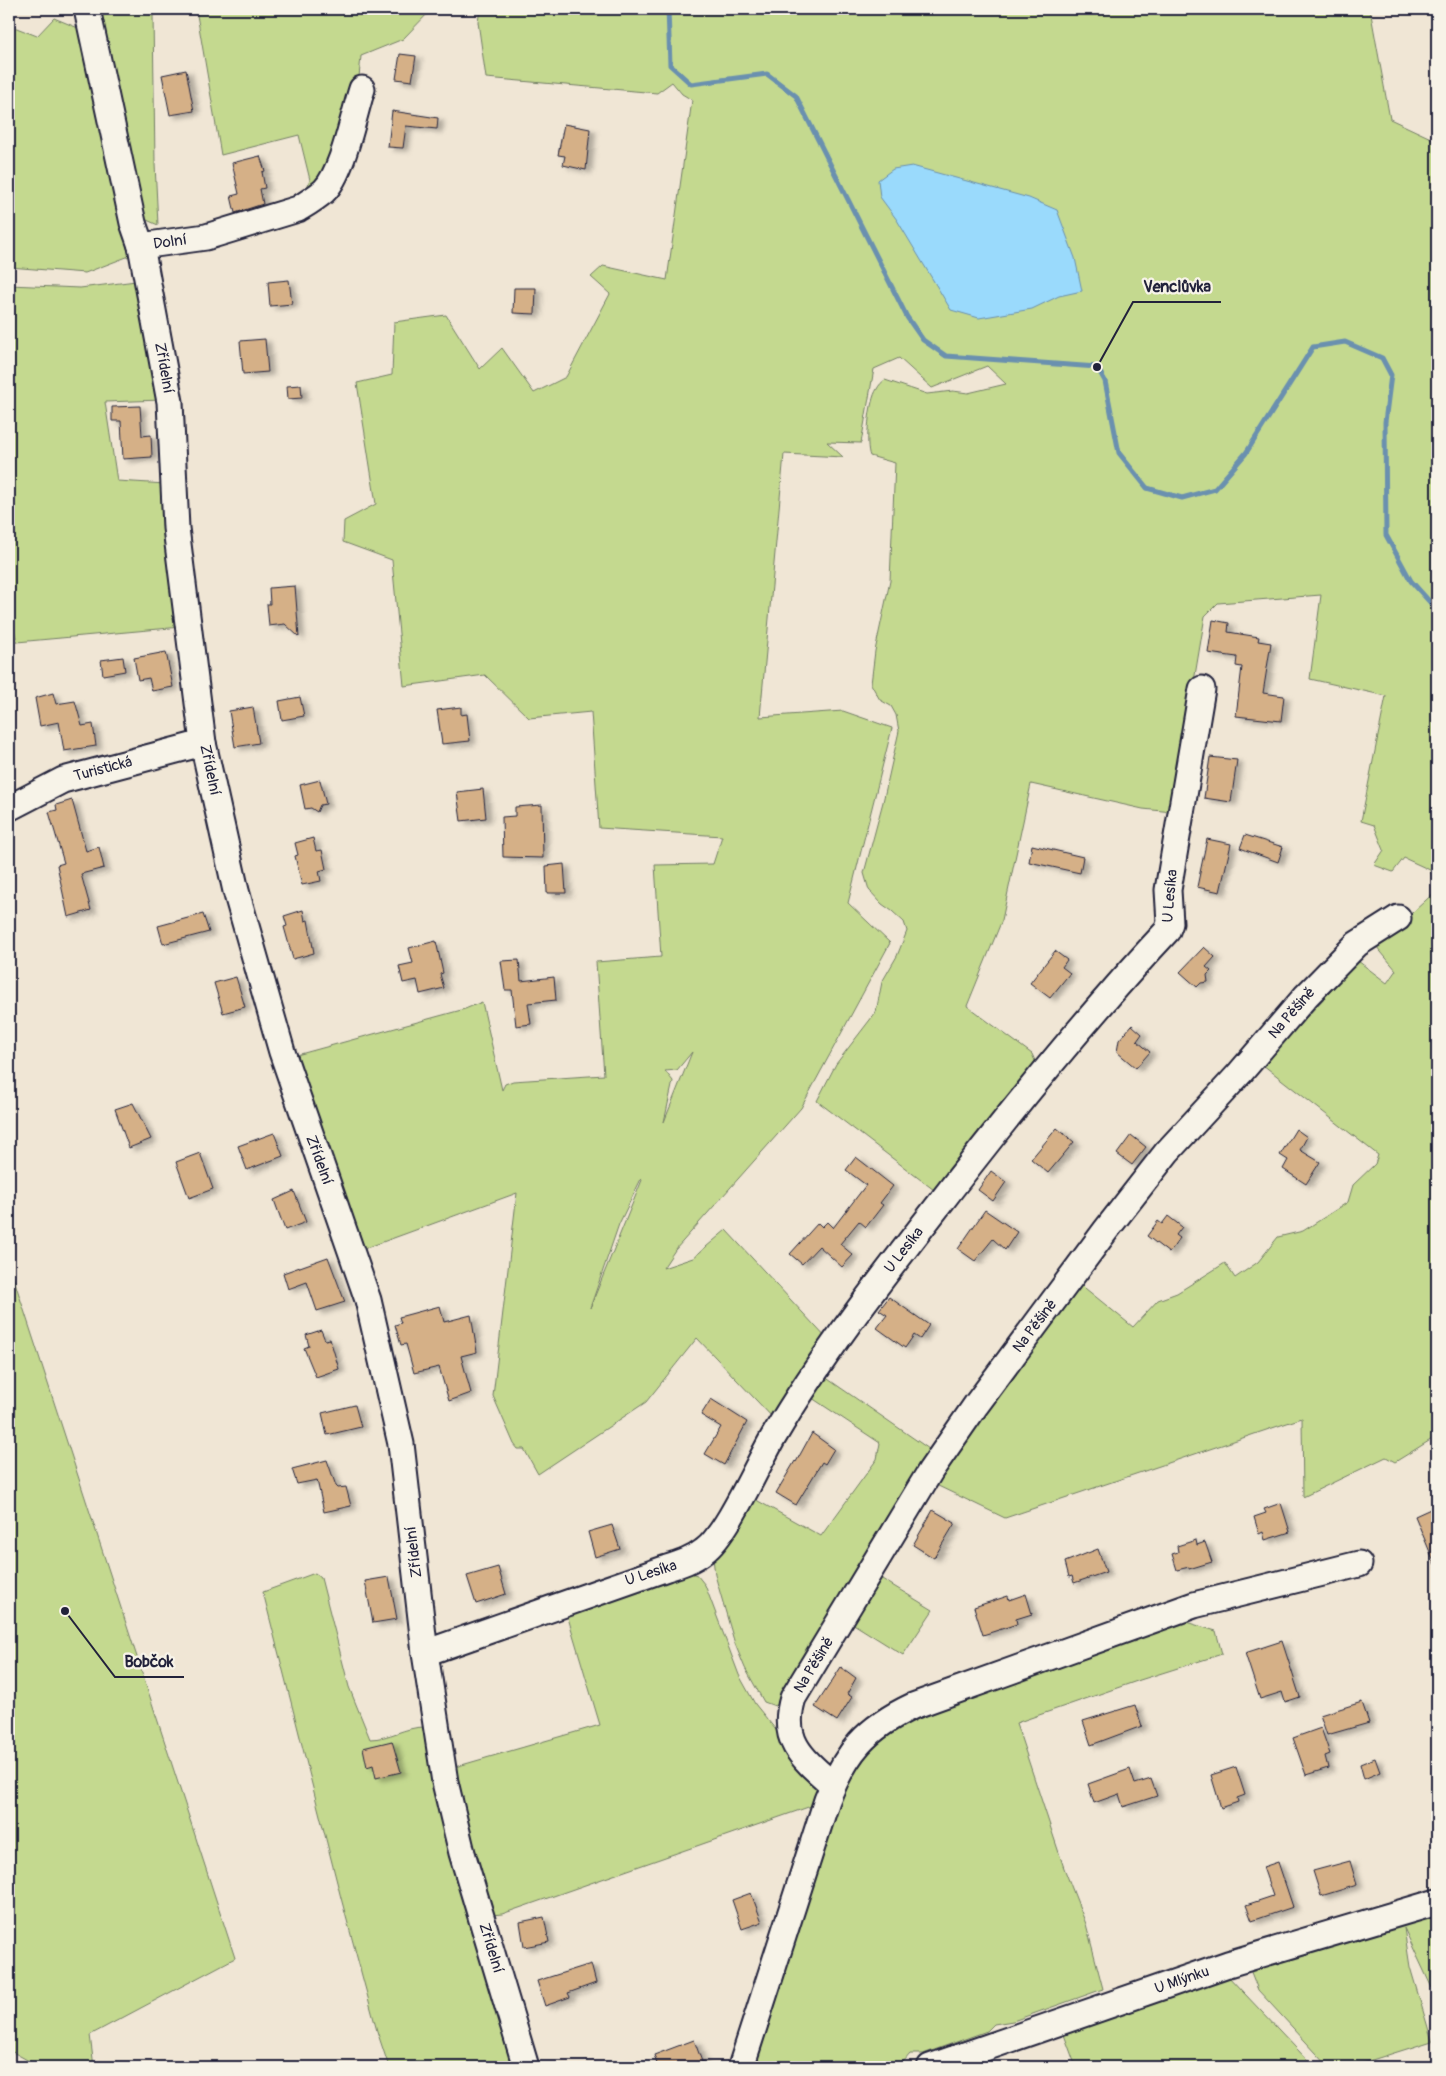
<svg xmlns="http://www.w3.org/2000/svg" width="1446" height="2076" font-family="Pangolin,sans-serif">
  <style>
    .green { fill: #c4d98f; stroke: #737e65; fill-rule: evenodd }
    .water { fill: #9adafc; stroke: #6a90af }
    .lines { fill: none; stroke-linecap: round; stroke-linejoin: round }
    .stream { stroke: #6a90af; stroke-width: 5 }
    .building { fill: #d5b087; stroke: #22223b; filter: url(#shadow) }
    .minor-casing { stroke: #22223b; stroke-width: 29 }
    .minor { stroke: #f7f3e8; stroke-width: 25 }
    .labels { text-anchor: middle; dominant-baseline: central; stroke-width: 4.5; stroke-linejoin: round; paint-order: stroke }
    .street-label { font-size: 15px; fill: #22223b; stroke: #f7f3e8 }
    .leader { fill: none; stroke: #22223b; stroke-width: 2 }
    .callout-dot { fill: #22223b; stroke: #f7f3e8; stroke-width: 2 }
    .callout-label { font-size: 16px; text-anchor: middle; font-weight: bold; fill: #22223b; stroke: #f7f3e8; stroke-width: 4.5; stroke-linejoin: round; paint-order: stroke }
  </style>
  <defs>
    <filter id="shadow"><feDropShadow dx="5.5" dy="3" stdDeviation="2.5" flood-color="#0004"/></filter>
  </defs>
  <rect width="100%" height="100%" fill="#f0e6d5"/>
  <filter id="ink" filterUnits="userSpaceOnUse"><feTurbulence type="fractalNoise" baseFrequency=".02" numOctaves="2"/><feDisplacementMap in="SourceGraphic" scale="10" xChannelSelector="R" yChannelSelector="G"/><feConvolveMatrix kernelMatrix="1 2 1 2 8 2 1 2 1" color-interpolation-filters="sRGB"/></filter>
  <g filter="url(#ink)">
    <g class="green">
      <path d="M102,9H183L153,15L155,164L158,225L131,213L132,255L85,273L9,267V25L37,36L54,18L83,30Z"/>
      <path d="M196,9H432L403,39L361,56L359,77L328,170L304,195L310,180L299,135L221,155Z"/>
      <path d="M480,9H1370L1390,119L1435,140L1437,139V888L1430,870L1404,858L1393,872L1374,865L1384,850L1374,825L1361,821L1386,696L1310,679L1321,595L1218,603L1205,616L1172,812L1143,809L1031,784L1002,920L967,1006L1032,1054L1036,1063L1006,1104L1002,1103L948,1171V1180L938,1193L817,1101L836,1064L876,1012L882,982L897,956L907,931L904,922L892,911L882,904L869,890L864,873L883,802L899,731L896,715L891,706L880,700L871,684L875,651L890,581L895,463L870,456C865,444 869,400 877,389C879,385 882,382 885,380L927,394L953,391L968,393L1006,384L987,366L932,388L899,358L874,369L861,443L827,442L843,457L784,454L760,717L843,711L892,728L848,903L890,943L801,1108L675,1250L663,1268L693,1258L726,1230L828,1340L775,1420L697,1338L646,1402L538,1474L524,1449H518L514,1444L493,1396L517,1193L358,1251L293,1056L465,1009L482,1002L502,1090L505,1084L513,1081L604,1075L596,962L661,957L655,865L713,864L722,836L599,828L591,712L529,718L485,675L404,686L392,560L343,542L344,521L376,504L357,383L392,375L394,322L446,315L480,369L502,348L534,393L566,377L610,294L591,277L603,266L667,280L692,100L682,94L672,82L657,93L486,78L478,22ZM692,1052L664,1122L673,1081L665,1071L677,1070ZM641,1179L642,1180L590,1308L619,1224Z"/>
      <path d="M136,281L162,400L105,402L117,481L166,484L181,627L17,642L9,607V285L80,288Z"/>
      <path d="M1437,890V1436L1395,1462L1386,1457L1303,1497L1302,1418L1005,1518L934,1484L1075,1280L1133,1327L1158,1300L1177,1293L1225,1263L1235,1278L1258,1262L1278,1237L1303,1231L1348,1202L1353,1185L1375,1164L1378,1155L1263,1065L1358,961L1387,983L1396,970L1376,946Z"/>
      <path d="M9,1264L235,1958L90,2035L94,2067H40L9,2050Z"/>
      <path d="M822,1375L932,1451L782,1703L775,1706L764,1702L745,1668L735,1644L715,1575L713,1558L749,1496L821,1536L877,1459L880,1443L809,1396Z"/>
      <path d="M688,1572L697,1575L705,1585L739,1675L755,1704L821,1786L817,1804L502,1914L492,1915L448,1769L600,1725L566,1611Z"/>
      <path d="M315,1573L321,1578L349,1687L370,1739C389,1739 405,1727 424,1727L518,2067H389L377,2031L341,1898L263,1592Z"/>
      <path d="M877,1576L933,1610L903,1655L852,1623Z"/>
      <path d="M1186,1622L1216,1631L1222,1654L1140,1680L1016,1723L1064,1868L1086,1924L1103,1989L1013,2021L994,2024L987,2031L923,2054H910L904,2061L888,2067H752L845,1787L871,1744L906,1719Z"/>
      <path d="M1437,1915V1989L1432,1988L1404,1928L1410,1967L1432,2041L1350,2067H1329L1258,1990L1247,1962Z"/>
      <path d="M1226,1974L1314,2067H1076L1063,2032Z"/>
    </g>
    <path class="water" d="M912,166L1029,198L1057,210L1075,258L1082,291L1059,296L1032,309L979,318L951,310L897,220L880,197L878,180L893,169Z"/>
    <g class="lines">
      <g class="stream">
        <path d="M668,9L670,65L691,84L767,74L796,96L907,317L923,340L946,356L1097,367L1105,381L1119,453L1147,488L1182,498L1215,489L1246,453L1313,347L1345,342L1382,358L1391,375L1385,422L1386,535L1411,581L1437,610"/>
        <path d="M1437,800L1433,811L1437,821"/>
      </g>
    </g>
    <g class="building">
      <path d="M400,54L416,56L412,81L396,79Z"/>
      <path d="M186,70L194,111L170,115L162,75Z"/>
      <path d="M392,111L438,118L437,129L406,126L403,148L388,147Z"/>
      <path d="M564,124L590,129L586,170L563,165L565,156L558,155Z"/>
      <path d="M260,156L265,171L262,172L265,188L260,189L263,204L235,213L231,196L239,194L232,163Z"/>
      <path d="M289,280L292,304L270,306L268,282Z"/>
      <path d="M514,288H536L535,314L513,313Z"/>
      <path d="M265,339L268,372L243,374L240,341Z"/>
      <path d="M301,385L302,398L288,399L287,386Z"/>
      <path d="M140,406L142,436L151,435L152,457L123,459L121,421H112V407Z"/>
      <path d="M295,586L299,637L285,624L269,626L267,604H270L269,588Z"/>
      <path d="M1213,620L1229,623L1228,632L1259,637L1258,641L1271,643L1263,693L1284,696L1281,721L1236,716L1242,667L1236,666L1237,657L1208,653Z"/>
      <path d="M166,652L173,687L152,691L149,678L138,680L134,658Z"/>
      <path d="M123,657L125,671L103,675L101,660Z"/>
      <path d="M53,693L56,704L75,701L82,726L93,724L96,746L64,751L59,722L40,726L35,698Z"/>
      <path d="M300,697L304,716L282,720L279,701Z"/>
      <path d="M253,707L259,743L235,747L229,711Z"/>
      <path d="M461,707V715L467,714L470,741L442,744L437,710Z"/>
      <path d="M1210,757L1237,760L1231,802L1204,798Z"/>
      <path d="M320,780L326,804L320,805L317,812L311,808L305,809L300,785Z"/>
      <path d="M483,789L486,818L461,821L457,792Z"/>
      <path d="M72,800L86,851L99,847L104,868L81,874L91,910L68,917L57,865L64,863L49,812L57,810L56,805Z"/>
      <path d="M542,805L543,858L503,857L502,817L515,816V807Z"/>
      <path d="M1245,835L1283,847L1278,862L1240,848Z"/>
      <path d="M313,838L316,851L322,850L326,869L319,871L321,881L302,885L295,856L298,855L295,843Z"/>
      <path d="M1207,839L1231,844L1220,892L1197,887Z"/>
      <path d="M1032,845L1083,857L1080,873L1029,862Z"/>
      <path d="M564,864L566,893H547L546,866Z"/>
      <path d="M303,910L305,921L308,920L314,953L293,959L284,927L287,926L284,916Z"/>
      <path d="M203,914L209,932L163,944L158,926Z"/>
      <path d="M436,941L443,973L440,974L444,988L420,994L417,980L403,983L399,966L413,963L409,948Z"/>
      <path d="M1204,947L1215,957L1206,967L1211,971L1207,975L1208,982L1201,983L1197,987L1180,972Z"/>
      <path d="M1055,951L1067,960L1062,967L1070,973L1050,998L1030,983Z"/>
      <path d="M519,960L521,981L554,977L556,1000L528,1003L531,1024L516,1026L512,990H505L501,961Z"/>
      <path d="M236,977L245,1007L223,1013L214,983Z"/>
      <path d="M1132,1025L1142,1034L1137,1041L1150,1052L1136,1068L1117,1052L1119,1040Z"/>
      <path d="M133,1103L151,1139L129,1148L115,1109Z"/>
      <path d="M1057,1128L1074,1142L1048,1173L1031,1159Z"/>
      <path d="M1296,1129L1307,1137L1300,1150L1320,1162L1306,1184L1283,1169L1288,1160L1280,1155Z"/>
      <path d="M274,1133L283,1156L247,1170L238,1146Z"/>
      <path d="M1131,1135L1146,1147L1132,1165L1117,1154Z"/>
      <path d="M200,1153L213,1189L189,1198L176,1162Z"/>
      <path d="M856,1157L893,1186L880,1203L883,1205L866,1227L859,1221L840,1244L853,1255L842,1267L819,1246L802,1264L790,1254L818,1223L822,1227L827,1222L833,1228L866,1185L846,1170Z"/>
      <path d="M991,1171L1006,1182L993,1201L978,1190Z"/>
      <path d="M294,1191L306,1222L285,1230L274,1200Z"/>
      <path d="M985,1210L1017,1232L1005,1250L993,1239L975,1261L958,1249Z"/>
      <path d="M1168,1216L1182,1227L1176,1235L1180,1238L1169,1253L1147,1236L1158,1221L1162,1224Z"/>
      <path d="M328,1257L345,1302L317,1311L307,1282L288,1289L283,1273Z"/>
      <path d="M889,1297L929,1325L920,1339L914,1335L905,1348L877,1328L887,1315L879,1310Z"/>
      <path d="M440,1306L444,1322L471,1315L477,1352L461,1356L471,1393L449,1401L439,1367L414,1373L406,1344L401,1345L395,1325L401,1323L399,1317Z"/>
      <path d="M321,1330L325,1340L330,1339L339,1369L316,1377L304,1348L309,1346L306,1335Z"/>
      <path d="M711,1399L747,1422L724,1465L705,1454L721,1427L701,1415Z"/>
      <path d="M355,1405L361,1427L327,1435L322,1413Z"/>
      <path d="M812,1433L834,1449L825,1464L822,1462L796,1505L776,1493L795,1461L796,1462Z"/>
      <path d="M327,1460L336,1486L338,1488L346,1487L351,1506L324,1512L317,1480L297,1484L292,1469Z"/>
      <path d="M1281,1503L1290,1532L1265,1540L1263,1532L1259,1534L1254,1517L1266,1513L1264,1509Z"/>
      <path d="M1437,1506V1569L1415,1516Z"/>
      <path d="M933,1510L955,1523L934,1558L913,1545Z"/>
      <path d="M612,1525L620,1549L595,1557L588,1532Z"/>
      <path d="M1196,1540L1197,1545L1205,1542L1212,1562L1189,1569V1567L1177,1570L1172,1554L1178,1552L1177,1546Z"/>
      <path d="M1098,1549L1106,1572L1074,1583L1072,1576L1069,1577L1065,1562Z"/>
      <path d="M498,1567L506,1594L476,1604L467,1576Z"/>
      <path d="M389,1577L397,1619L373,1623L365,1581Z"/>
      <path d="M1026,1594L1032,1614L1016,1619L1017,1624L983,1635L974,1607L1008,1596L1009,1600Z"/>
      <path d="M1282,1641L1300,1697L1285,1702L1282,1692L1260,1699L1245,1653Z"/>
      <path d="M841,1667L856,1678L847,1694L852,1697L837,1721L815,1707Z"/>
      <path d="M1362,1702L1369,1723L1327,1735L1320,1715Z"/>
      <path d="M1135,1705L1142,1726L1091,1745L1083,1721Z"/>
      <path d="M1321,1728L1330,1754L1325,1756L1328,1768L1306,1775L1293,1738Z"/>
      <path d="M392,1741L401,1772L376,1778L373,1765L367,1767L363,1748Z"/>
      <path d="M1375,1758L1380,1772L1364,1779L1360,1764Z"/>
      <path d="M1236,1767L1245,1795L1237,1798L1238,1802L1221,1808L1211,1775Z"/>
      <path d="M1130,1769L1135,1784L1151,1779L1157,1796L1123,1807L1119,1794L1094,1803L1088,1784Z"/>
      <path d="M1350,1861L1357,1885L1321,1896L1313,1871Z"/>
      <path d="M1278,1862L1293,1907L1252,1921L1246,1905L1273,1896L1263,1867Z"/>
      <path d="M751,1893L762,1922L742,1929L732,1900Z"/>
      <path d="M544,1917L549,1942L524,1947L520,1922Z"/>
      <path d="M591,1964L596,1983L568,1993L570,1997L545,2006L537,1981Z"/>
      <path d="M694,2040L704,2067H658L654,2055Z"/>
    </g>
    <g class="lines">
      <g class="minor-casing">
        <g id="minor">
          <path d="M87,9L133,223L141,246L206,237L298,209C306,204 316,198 324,191C343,172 353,117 362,89"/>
          <path d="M141,246L170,402L176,528L203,743L236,891L282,1052L368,1300L401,1444L425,1653L445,1782L462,1853L526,2067"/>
          <path d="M9,808L63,780L203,743"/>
          <path d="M425,1653L667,1568C680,1564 693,1560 704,1551C727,1535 758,1463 774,1436C820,1358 875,1287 931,1215C1006,1117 1083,1021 1167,931L1170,923L1168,890L1202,689"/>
          <path d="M833,1785C802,1758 780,1741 793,1698L931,1470L976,1405L1106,1230L1167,1152L1240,1073L1306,996L1357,944L1398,918"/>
          <path d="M741,2067L827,1800C846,1752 866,1728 913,1706L1194,1605L1359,1564"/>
          <path d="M930,2067L1228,1964L1437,1902"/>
        </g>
      </g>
      <use href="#minor" class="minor"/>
    </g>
  </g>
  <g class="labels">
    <g class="street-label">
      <text transform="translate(170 242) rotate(-8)">Dolní</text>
      <text transform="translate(164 368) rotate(80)">Zřídelní</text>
      <text transform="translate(103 769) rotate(-15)">Turistická</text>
      <text transform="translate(210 770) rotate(78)">Zřídelní</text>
      <text transform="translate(1170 896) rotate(-85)">U Lesíka</text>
      <text transform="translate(1292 1013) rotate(-49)">Na Pěšině</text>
      <text transform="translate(319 1160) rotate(70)">Zřídelní</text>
      <text transform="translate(904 1250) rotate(-52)">U Lesíka</text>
      <text transform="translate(1035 1326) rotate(-53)">Na Pěšině</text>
      <text transform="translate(414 1552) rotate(-97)">Zřídelní</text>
      <text transform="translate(651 1573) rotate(-18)">U Lesíka</text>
      <text transform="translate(814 1665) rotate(-59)">Na Pěšině</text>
      <text transform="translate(491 1948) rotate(73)">Zřídelní</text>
      <text transform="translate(1182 1980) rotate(-19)">U Mlýnku</text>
    </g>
  </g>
  <path class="leader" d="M1097 367L1133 302H1221M65 1611L115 1677H184"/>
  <g class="callout-dot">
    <circle cx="1097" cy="367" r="5"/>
    <circle cx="65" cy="1611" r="5"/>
  </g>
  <g class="callout-label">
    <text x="1177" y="292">Venclůvka</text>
    <text x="149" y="1667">Bobčok</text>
  </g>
  <rect width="1446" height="2076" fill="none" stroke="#f7f3e8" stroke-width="30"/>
  <rect x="15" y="15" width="1416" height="2046" fill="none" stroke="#22223b" stroke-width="2" filter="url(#ink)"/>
</svg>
